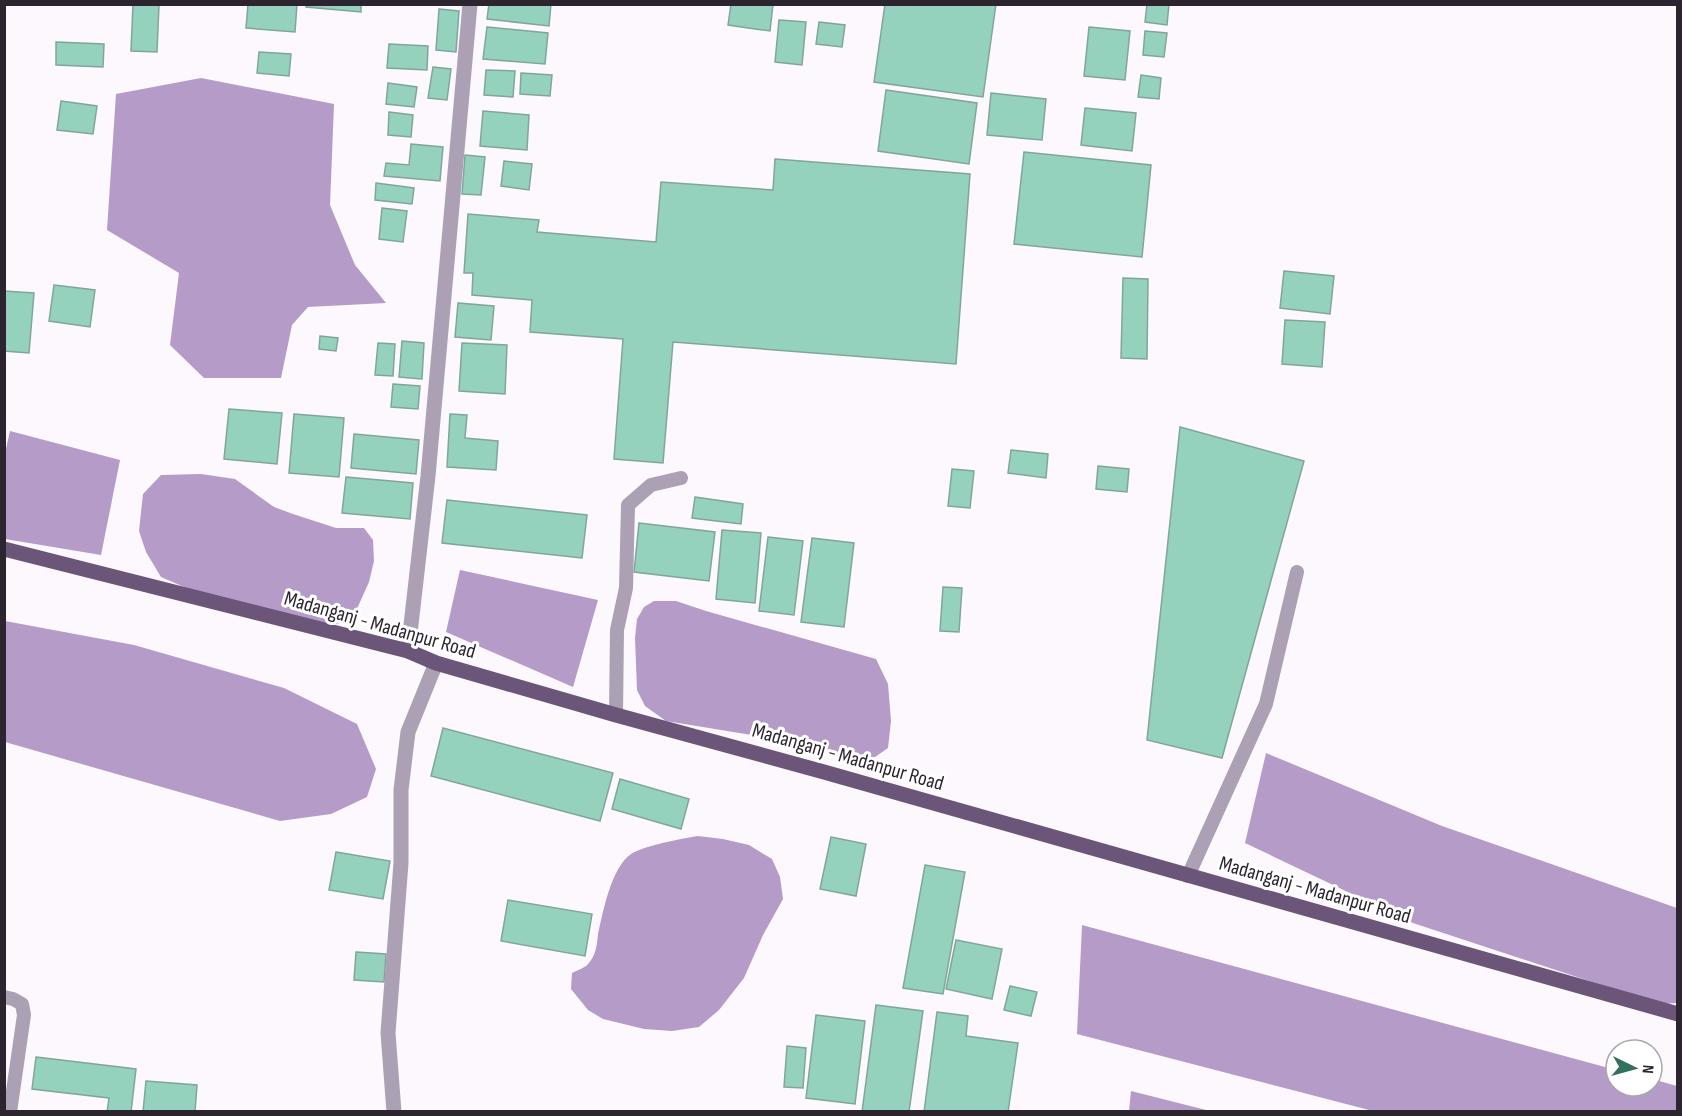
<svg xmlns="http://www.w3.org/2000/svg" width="1682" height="1116" font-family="'Sofia Sans Condensed',sans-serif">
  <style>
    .water { fill: #b59bc7 }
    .building { fill: #95d2bd; stroke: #81a699; stroke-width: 1.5 }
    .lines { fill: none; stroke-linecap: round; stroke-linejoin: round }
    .service { stroke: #aca0b4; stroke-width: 14 }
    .minor { stroke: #aca0b4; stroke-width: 15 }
    .primary { stroke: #6b5679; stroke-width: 15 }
    .labels { text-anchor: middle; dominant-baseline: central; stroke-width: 6; stroke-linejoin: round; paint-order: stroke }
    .street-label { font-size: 21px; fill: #2c2530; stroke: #fff }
  </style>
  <rect width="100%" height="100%" fill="#fcf8fe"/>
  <g class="water">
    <path d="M201,78L334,104L330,205L355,265L386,303L308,307L292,325L281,378H204L170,345L179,273L107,230L116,94Z"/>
    <path d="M10,431L120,460L101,555L5,539V453Z"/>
    <path d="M201,474L235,479L274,507L293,514L336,528H364L373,540L374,561L369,582L356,611L341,623L323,625L219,602L161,577L146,552L139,531L143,494L161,475Z"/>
    <path d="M460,570L598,600L573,687L446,632Z"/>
    <path d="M654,601H676L706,611L876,659L888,684L891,721L888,748L875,757L862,761L829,753L805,740H782L666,721L645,706L637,690L635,638L637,619L644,607Z"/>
    <path d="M5,621L134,645L284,688L357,724L376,769L367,797L331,814L280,821L5,742Z"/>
    <path d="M1266,753L1442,826L1677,908V1003L1659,1004L1413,923L1245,843Z"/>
    <path d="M698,836L723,839L749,845L772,859L780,877L783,899L763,935L744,978L719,1010L699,1027L672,1031L644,1029L603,1019L588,1010L571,989L572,973C577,970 585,968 588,964C596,956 597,944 598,934C603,912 611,868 631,854C646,845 680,839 698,836Z"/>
    <path d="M1082,925L1616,1070V1086H1652V1079L1677,1086V1111H1373L1077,1034Z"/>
    <path d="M1131,1091L1210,1111H1129Z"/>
  </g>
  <g class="building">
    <path d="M133,4L159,5L157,52L131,51Z"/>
    <path d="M248,4H297L295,32L246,28Z"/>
    <path d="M306,4H361V12L306,7Z"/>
    <path d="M489,4H551L549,26L487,19Z"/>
    <path d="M731,4H773L770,31L728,25Z"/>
    <path d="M885,4H996L983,97L874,82Z"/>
    <path d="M1147,4H1169L1167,25L1145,22Z"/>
    <path d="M439,9L459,11L456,52L436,50Z"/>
    <path d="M779,20L806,22L802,65L775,62Z"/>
    <path d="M819,22L845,25L842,47L816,44Z"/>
    <path d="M487,27L548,33L545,64L483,59Z"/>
    <path d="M1089,27L1130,31L1125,80L1084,76Z"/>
    <path d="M1145,31L1167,33L1164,57L1143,55Z"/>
    <path d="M56,42L104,44L103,67L56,65Z"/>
    <path d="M389,44L428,46L427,70L387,68Z"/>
    <path d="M259,52L291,54L289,76L257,73Z"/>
    <path d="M433,67L451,69L447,100L428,98Z"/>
    <path d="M486,70L515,71L513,97L484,95Z"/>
    <path d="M521,73L552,75L550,96L520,94Z"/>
    <path d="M1141,75L1161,78L1159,99L1138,97Z"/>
    <path d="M388,83L417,87L414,107L386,104Z"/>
    <path d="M886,90L977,103L969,164L878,151Z"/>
    <path d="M991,93L1046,99L1042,140L987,135Z"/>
    <path d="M61,101L97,106L93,134L57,130Z"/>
    <path d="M1085,108L1136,113L1132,151L1081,145Z"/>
    <path d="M483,111L529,115L527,150L480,146Z"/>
    <path d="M389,112L413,115L411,137L388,135Z"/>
    <path d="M411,144L443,147L440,181L384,176L386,163L409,165Z"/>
    <path d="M1024,152L1151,165L1142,257L1014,244Z"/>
    <path d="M465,155L485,157L481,195L462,194Z"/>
    <path d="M775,159L970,174L956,364L673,342L663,463L614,459L623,339L530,332L532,300L472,295L473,273H464L468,214L539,220L537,232L656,242L661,182L773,190Z"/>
    <path d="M504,161L532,164L529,190L501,186Z"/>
    <path d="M376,183L414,188L412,204L375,200Z"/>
    <path d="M382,208L407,211L403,242L379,239Z"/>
    <path d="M1284,271L1334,276L1330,314L1280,308Z"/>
    <path d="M1123,278L1148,279L1147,359L1121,358Z"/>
    <path d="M54,285L95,290L90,327L49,321Z"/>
    <path d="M4,291L34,293L29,353L4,351Z"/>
    <path d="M458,303L494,306L491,340L455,337Z"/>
    <path d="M1285,320L1325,322L1322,367L1282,364Z"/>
    <path d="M320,336L338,338L336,351L319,349Z"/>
    <path d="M402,341L424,343L422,379L399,377Z"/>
    <path d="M378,343L395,344L393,376L375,375Z"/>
    <path d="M462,343L507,345L505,394L459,391Z"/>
    <path d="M393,384L420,386L418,409L391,407Z"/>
    <path d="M229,409L282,413L277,464L224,459Z"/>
    <path d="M294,414L344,418L339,477L289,473Z"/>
    <path d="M450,414L467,415L465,438L498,441L496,470L447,467Z"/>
    <path d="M1180,427L1304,461L1222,758L1147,740Z"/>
    <path d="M354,434L419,440L416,474L351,468Z"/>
    <path d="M1011,450L1048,454L1046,478L1008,473Z"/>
    <path d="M1098,466L1129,469L1127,492L1096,489Z"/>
    <path d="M952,469L974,471L970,508L948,506Z"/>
    <path d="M346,477L413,483L410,519L342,513Z"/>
    <path d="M695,497L743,504L741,524L692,518Z"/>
    <path d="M447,500L587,515L582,558L442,543Z"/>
    <path d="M639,523L715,532L709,581L634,572Z"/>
    <path d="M722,530L761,533L755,603L716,599Z"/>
    <path d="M768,537L803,541L794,615L759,611Z"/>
    <path d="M812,538L854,543L844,627L801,622Z"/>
    <path d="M943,587L962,588L959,632L940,631Z"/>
    <path d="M443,728L613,773L600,821L431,776Z"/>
    <path d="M620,779L689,799L681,829L612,809Z"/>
    <path d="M831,837L866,844L856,896L820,889Z"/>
    <path d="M336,852L390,861L383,899L329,890Z"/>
    <path d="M925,865L965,872L943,994L903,988Z"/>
    <path d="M508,900L592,914L585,956L501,941Z"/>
    <path d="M956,940L1002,949L992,999L946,989Z"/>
    <path d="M356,952L386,954L384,982L354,980Z"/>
    <path d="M1010,986L1037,992L1031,1016L1004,1010Z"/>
    <path d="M876,1005L923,1011L909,1112H862Z"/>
    <path d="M937,1012L968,1016L966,1036L1018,1043L1008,1112H924Z"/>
    <path d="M816,1015L865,1021L855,1104L806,1098Z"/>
    <path d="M787,1046L806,1048L803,1088L784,1087Z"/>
    <path d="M36,1057L136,1069L131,1112H107L109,1098L32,1089Z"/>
    <path d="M146,1081L197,1085L195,1112H143Z"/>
  </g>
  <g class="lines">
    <g class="service">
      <path d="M616,715L617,630L626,588L628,505L651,485L681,478"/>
      <path d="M1188,876L1266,704L1297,572"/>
      <path d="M4,997L13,999L22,1004L24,1015L10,1112"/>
    </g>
    <g class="minor">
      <path d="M408,651L428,476L470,4"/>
      <path d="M394,1112L388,1033L401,863V790L408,732L436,663"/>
    </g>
    <path class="primary" d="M4,549L408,651L436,663L616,715L824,772L1678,1014"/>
  </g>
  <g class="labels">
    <g class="street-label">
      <text transform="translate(380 625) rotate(16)">Madanganj - Madanpur Road</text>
      <text transform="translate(848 757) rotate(16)">Madanganj - Madanpur Road</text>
      <text transform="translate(1315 890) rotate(16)">Madanganj - Madanpur Road</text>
    </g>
  </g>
  <rect width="1682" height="1116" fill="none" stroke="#2c2530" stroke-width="12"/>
  <g transform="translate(1634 1068) rotate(95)"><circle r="28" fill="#ffffff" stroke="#aba8ac" stroke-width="1.5"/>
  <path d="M0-4.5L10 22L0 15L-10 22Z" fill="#32715e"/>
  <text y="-9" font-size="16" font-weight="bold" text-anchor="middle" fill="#2c2530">N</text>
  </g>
</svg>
